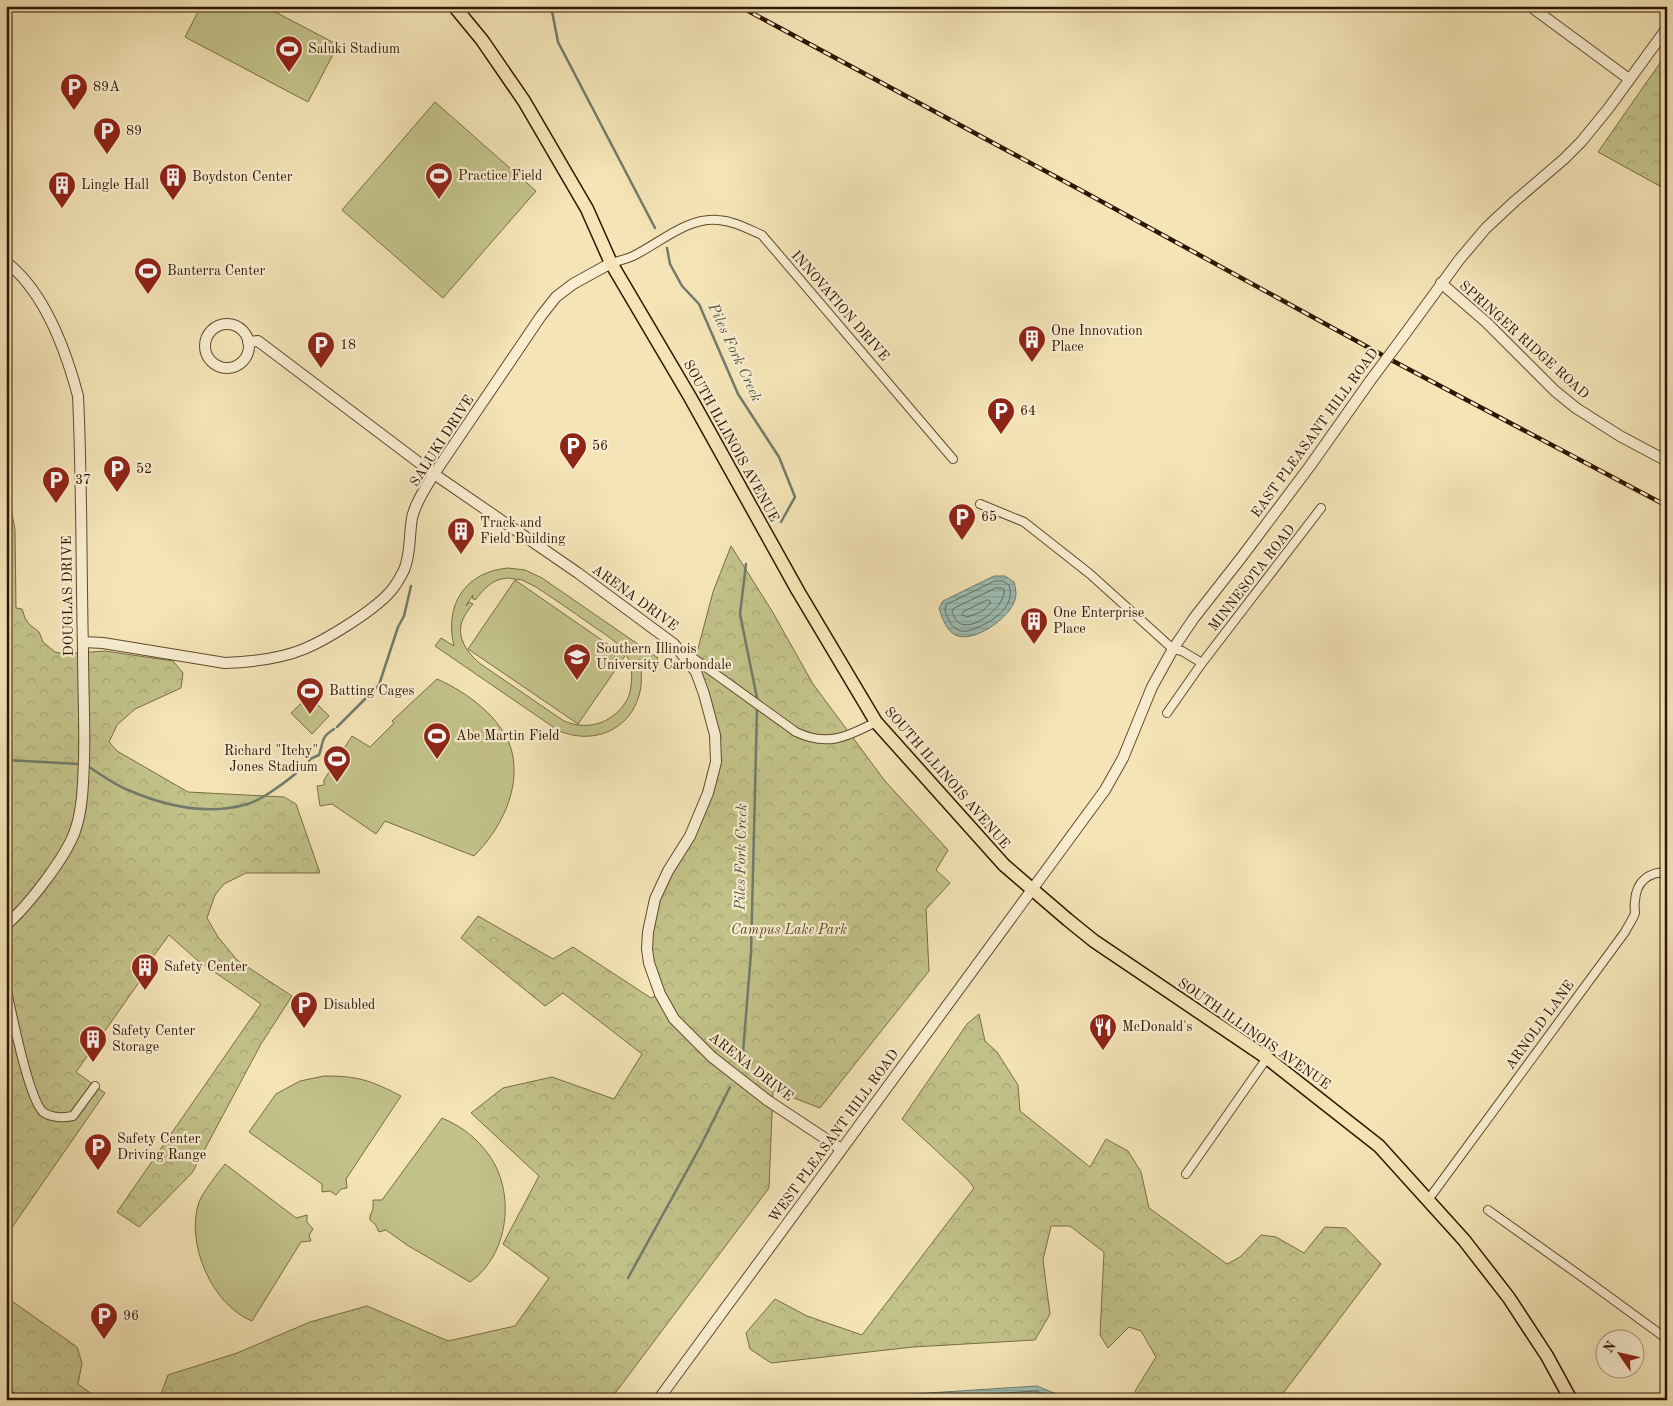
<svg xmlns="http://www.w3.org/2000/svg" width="1673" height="1406" font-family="'Old Standard TT',serif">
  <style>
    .forest { fill: url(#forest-crowns); stroke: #796c44 }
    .pitch { fill: #c2c289; stroke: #796c44; fill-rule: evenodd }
    .water { fill: url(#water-rules); stroke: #717a6c }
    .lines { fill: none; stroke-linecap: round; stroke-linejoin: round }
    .shore { stroke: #666a5a; stroke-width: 1 }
    .stream { stroke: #717a6c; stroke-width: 2.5 }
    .minor-casing { stroke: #61492e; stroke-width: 10 }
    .tertiary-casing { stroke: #61492e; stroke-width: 12 }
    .trunk-casing { stroke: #301500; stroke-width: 15 }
    .minor { stroke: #f8edd0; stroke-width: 8 }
    .tertiary { stroke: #f8edd0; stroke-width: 10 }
    .trunk { stroke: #f4e4b6; stroke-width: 12 }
    .rail-casing { stroke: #301500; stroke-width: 4.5 }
    .rail { stroke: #f8edd0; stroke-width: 2.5; stroke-dasharray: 8; stroke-linecap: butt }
    .tertiary-bridge-casing { stroke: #61492e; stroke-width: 12; stroke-linecap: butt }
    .tertiary-bridge { stroke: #f8edd0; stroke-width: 10 }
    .labels { text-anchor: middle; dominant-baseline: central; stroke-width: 4.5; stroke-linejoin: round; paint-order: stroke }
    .poi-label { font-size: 14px; fill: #301500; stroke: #f8edd0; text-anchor: start }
    .street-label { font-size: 14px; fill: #301500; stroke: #f8edd0 }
    .park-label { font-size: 14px; font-style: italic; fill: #5c4929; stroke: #f8edd0 }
    .water-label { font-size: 15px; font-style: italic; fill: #56503f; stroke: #f8edd0 }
  </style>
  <defs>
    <pattern id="forest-crowns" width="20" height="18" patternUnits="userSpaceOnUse" patternTransform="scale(1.25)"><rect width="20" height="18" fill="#c2c289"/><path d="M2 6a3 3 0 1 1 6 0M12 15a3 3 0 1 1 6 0" fill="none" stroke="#a7a674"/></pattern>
    <pattern id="water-rules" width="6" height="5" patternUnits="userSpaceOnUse" patternTransform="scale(1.25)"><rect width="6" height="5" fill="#9cbeb4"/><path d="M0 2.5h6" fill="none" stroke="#87a299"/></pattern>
  </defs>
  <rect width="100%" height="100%" fill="#f4e4b6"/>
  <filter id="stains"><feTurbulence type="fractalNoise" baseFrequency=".004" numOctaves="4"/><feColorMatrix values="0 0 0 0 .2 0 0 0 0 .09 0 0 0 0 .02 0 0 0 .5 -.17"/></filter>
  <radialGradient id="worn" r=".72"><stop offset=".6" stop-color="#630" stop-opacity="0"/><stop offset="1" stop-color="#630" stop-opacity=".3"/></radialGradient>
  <g class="forest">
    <path d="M1667,53V190L1598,152Z"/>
    <path d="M6,479L15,530L16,608L22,609L25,618L29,624L39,632L43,642L55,652L64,654L105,651L173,661L183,673L181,688L135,709L117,725L109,742L117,751L188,792L284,797L296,804L320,873H246L224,884L215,895L207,918L218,937L237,960L292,996L261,1044L192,1173L139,1227L117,1212L261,1004L197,960L169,935L144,969L147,971L76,1072L105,1093L6,1236Z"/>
    <path d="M731,546L772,611L813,684L885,781L948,850L936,870L950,883L926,909L929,971L820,1108L773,1090L769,1188L610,1400H140L161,1394L168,1375L237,1353L310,1322L367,1306L448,1341L515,1326L549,1278L503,1244L539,1176L471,1113L503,1088L552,1077L614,1099L642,1054L563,993L545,1006L461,938L478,916L553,959L573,947L651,998L660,994L649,963L651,916L690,836L716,762L695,660L713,592Z"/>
    <path d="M979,1014L985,1041L997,1052L1018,1085L1020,1111L1090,1167L1106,1139L1128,1151L1141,1172L1149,1208L1227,1264L1240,1257L1261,1235L1276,1237L1304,1253L1325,1227L1346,1228L1381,1264L1278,1400H1140L1135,1391L1156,1357L1141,1331L1129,1327L1108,1348L1100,1335L1104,1252L1070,1226H1051L1043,1260L1050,1314L1035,1340L913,1347L771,1363L750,1349L746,1333L775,1299L807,1316L862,1335L974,1188L968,1180L902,1119L967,1024Z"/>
    <path d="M6,1297L77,1347L82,1363L78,1384L100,1400H6Z"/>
  </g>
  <g class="pitch">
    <path d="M201,6H264L338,45L308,102L185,37Z"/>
    <path d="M435,102L536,191L443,298L342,210Z"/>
    <path d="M508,568L525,570L542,578L658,658L653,667L639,659C652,711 610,751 559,731L435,646L441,638L454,646C444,605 465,572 508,568ZM507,578L522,580L536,587C554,599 572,611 590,624C601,632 614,639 623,650C631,660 633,673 631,686C630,698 623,708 614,715C599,727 581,728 564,721L482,665C470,656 458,641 461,625C463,617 468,610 473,604L469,602L466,606L473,595L472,598L475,600C485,588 491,580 507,578Z"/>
    <path d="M515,580L625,656L578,724L468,649Z"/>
    <path d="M437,679C467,692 504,719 512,752C521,790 500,830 474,856L385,821L376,834L332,804L320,806L317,786L324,785V780L352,736L370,747L394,723L392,721Z"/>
    <path d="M309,696L329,716L312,734L291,713Z"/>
    <path d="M324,1076C358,1076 370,1080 401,1096L346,1179L347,1188L341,1189L336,1195L330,1191L322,1192V1184L249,1132L276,1094L300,1081Z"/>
    <path d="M442,1118C461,1126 477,1138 489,1155C516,1193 509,1255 470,1282L407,1245L386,1230L379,1232L375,1224L370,1220V1216L373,1209V1200H382Z"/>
    <path d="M225,1164L296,1218L307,1215V1222L313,1229L309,1235L311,1241L301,1242L252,1321C212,1305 185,1243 199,1202C203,1192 218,1173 225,1164Z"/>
  </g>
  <g class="water">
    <path d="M994,576H1005L1014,582C1015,586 1016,590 1016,594C1016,614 977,642 958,636C947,633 942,618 939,608L943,601Z"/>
    <path d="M1037,1386L1061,1396L1066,1400H820Z"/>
  </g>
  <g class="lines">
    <g class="shore">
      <path d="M995,581H1003L1009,585C1016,606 994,621 976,628C972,630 966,632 961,631C952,629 947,618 945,610L946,605Z"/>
      <path d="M996,588H1001L1004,589C1007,605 975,630 961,624C956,622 954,616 952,612L953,609Z"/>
      <path d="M988,600L990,601L991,603L981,612L967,617L962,615L963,612Z"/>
      <path d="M901,1400L1036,1391L1058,1400"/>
    </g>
    <g class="stream">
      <path d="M551,6L558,42L655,228"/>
      <path d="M667,248L670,264L682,286L699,304L738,394L779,457L795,497L781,522"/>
      <path d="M746,564L740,614L757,698"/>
      <path d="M337,727L379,685L398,627L404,616L411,586"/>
      <path d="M6,760L79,764"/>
      <path d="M308,764L310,759L319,755C324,741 320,738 334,729"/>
      <path d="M89,767C102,775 115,785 128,790C165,806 206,815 244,805C260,802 290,779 302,768"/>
      <path d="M742,1065L751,953L757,709"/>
      <path d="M628,1278L700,1147L730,1087"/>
    </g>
    <g class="minor-casing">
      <g id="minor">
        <path d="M611,263C618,261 627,259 633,256C660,243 687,217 718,220C734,221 748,229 762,235L953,459"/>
        <path d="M980,504L1024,522L1090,574L1173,649L1182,651L1202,663"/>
        <path d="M682,650L796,732C827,747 847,737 876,722"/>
        <path d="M1167,713L1202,663L1321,508"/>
        <path d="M6,986C11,1009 28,1098 43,1112C51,1118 64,1118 73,1116L95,1086"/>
        <path d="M1186,1174L1267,1058"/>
        <path d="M1428,1200L1625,932C1628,926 1633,919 1635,913C1635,910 1634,905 1635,901C1636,882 1648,872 1667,872"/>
        <path d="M1488,1210L1589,1282L1667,1339"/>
      </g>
    </g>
    <g class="tertiary-casing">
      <g id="tertiary">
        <path d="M1530,6L1629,79"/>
        <path d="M6,262C44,291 66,351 78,396C82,480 81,565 83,650C83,686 85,723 84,760C83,783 83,808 75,831C66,857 28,906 6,925"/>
        <path d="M1441,283L1486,322L1555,391L1576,408L1620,436L1667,461"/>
        <circle cx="227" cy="346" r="22"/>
        <path d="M1405,334L1459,260L1486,228L1515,201L1564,159L1581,142L1608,109L1667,28"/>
        <path d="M248,342L258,341L434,474L578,573L674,644L696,672L704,694L715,735L716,762L708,793L690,836L668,871L655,899L648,932L647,949L649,963L660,994L674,1019L712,1057L767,1100L841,1149"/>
        <path d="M83,642L103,643L225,663C251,662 280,659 304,649C326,640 373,611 389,593C395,587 400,578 404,570C411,554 409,535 412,518C415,503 426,487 434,474L541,316L556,297L573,284L611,263"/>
        <path d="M6,1390L11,1400"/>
        <path d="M658,1400L1105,790L1123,758L1152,687L1173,649L1194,618L1241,558L1310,466L1370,381"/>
      </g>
    </g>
    <g class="trunk-casing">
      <path id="trunk" d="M454,6L482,40L524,101L587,209L611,263L690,397L798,591L876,722L1004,865L1068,920L1094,941L1267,1058L1379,1146L1464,1240L1509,1298L1547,1356L1571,1400"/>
    </g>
    <use href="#minor" class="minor"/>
    <use href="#tertiary" class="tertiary"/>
    <use href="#trunk" class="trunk"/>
    <g class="rail-casing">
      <path id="rail" d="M739,6L1086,193L1395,362L1667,506"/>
    </g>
    <use href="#rail" class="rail"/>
    <g class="tertiary-bridge-casing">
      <path id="tertiary-bridge" d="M1370,381L1405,334"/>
    </g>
    <use href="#tertiary-bridge" class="tertiary-bridge"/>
  </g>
  <defs>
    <g id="stadium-pin" transform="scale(1.4375)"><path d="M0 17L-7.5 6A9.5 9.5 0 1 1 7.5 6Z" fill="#8f2418" stroke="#f8edd0"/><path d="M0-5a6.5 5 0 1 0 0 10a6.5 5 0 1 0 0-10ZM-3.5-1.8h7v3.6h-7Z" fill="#fff"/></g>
    <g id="parking-pin" transform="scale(1.4375)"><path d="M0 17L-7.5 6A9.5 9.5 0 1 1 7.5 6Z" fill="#8f2418" stroke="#f8edd0"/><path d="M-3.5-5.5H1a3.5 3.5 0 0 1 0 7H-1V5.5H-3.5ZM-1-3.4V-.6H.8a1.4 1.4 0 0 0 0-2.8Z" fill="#fff"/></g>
    <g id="building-pin" transform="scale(1.4375)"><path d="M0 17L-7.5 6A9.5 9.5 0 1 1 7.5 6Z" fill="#8f2418" stroke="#f8edd0"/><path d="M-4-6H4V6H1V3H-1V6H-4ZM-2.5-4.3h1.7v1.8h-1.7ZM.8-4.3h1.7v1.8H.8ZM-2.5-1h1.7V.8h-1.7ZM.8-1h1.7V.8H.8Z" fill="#fff"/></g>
    <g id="university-pin" transform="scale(1.4375)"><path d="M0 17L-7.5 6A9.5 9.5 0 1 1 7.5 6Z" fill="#8f2418" stroke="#f8edd0"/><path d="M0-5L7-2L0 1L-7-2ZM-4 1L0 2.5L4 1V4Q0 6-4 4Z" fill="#fff"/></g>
    <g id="restaurant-pin" transform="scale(1.4375)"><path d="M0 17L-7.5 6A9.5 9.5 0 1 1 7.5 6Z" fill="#8f2418" stroke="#f8edd0"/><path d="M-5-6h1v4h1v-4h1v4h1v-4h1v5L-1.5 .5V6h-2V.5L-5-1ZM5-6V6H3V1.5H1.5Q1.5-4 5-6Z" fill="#fff"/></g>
  </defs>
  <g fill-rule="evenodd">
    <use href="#stadium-pin" x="289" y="49"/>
    <use href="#parking-pin" x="74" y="87"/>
    <use href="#parking-pin" x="107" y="131"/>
    <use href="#stadium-pin" x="439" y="176"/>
    <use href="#building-pin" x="173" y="177"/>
    <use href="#building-pin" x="62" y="185"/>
    <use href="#stadium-pin" x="148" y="271"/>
    <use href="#building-pin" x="1032" y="339"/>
    <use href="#parking-pin" x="321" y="345"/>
    <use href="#parking-pin" x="1001" y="411"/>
    <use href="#parking-pin" x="573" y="446"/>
    <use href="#parking-pin" x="117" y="469"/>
    <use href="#parking-pin" x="56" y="480"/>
    <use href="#parking-pin" x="962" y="517"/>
    <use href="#building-pin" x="461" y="531"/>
    <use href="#building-pin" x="1034" y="621"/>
    <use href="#university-pin" x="577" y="657"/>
    <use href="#stadium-pin" x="310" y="691"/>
    <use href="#stadium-pin" x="437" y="736"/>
    <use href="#stadium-pin" x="337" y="759"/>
    <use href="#building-pin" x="145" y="967"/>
    <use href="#parking-pin" x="304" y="1005"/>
    <use href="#restaurant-pin" x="1103" y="1027"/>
    <use href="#building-pin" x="93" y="1039"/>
    <use href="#parking-pin" x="98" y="1147"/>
    <use href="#parking-pin" x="104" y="1316"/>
  </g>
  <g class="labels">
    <g class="poi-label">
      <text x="308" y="49">Saluki Stadium</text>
      <text x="93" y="87">89A</text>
      <text x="126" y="131">89</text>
      <text x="458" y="176">Practice Field</text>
      <text x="192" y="177">Boydston Center</text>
      <text x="81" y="185">Lingle Hall</text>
      <text x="167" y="271">Banterra Center</text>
      <text x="1051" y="331">One Innovation<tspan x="1051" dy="16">Place</tspan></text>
      <text x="340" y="345">18</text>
      <text x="1020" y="411">64</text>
      <text x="592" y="446">56</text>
      <text x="136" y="469">52</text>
      <text x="75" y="480">37</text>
      <text x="981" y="517">65</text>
      <text x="480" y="523">Track and<tspan x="480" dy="16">Field Building</tspan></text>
      <text x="1053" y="613">One Enterprise<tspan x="1053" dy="16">Place</tspan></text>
      <text x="596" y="649">Southern Illinois<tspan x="596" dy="16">University Carbondale</tspan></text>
      <text x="329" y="691">Batting Cages</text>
      <text x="456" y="736">Abe Martin Field</text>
      <text x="318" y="751" text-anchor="end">Richard "Itchy"<tspan x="318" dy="16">Jones Stadium</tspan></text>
      <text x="164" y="967">Safety Center</text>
      <text x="323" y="1005">Disabled</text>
      <text x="1122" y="1027">McDonald's</text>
      <text x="112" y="1031">Safety Center<tspan x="112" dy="16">Storage</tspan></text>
      <text x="117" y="1139">Safety Center<tspan x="117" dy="16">Driving Range</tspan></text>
      <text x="123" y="1316">96</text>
    </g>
    <g class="street-label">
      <text transform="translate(840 306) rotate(49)">INNOVATION DRIVE</text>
      <text transform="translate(1524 340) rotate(42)">SPRINGER RIDGE ROAD</text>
      <text transform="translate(1315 433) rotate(-54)">EAST PLEASANT HILL ROAD</text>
      <text transform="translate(442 441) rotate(-57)">SALUKI DRIVE</text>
      <text transform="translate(731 441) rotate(61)">SOUTH ILLINOIS AVENUE</text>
      <text transform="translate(1252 578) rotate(-52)">MINNESOTA ROAD</text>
      <text transform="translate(68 596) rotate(-91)">DOUGLAS DRIVE</text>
      <text transform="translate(635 598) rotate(36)">ARENA DRIVE</text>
      <text transform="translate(947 778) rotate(49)">SOUTH ILLINOIS AVENUE</text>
      <text transform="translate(1540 1025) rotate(-54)">ARNOLD LANE</text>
      <text transform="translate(1254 1034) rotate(35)">SOUTH ILLINOIS AVENUE</text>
      <text transform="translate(751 1067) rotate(38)">ARENA DRIVE</text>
      <text transform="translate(834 1136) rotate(-54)">WEST PLEASANT HILL ROAD</text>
    </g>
    <g class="park-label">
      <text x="789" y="930">Campus Lake Park</text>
    </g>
    <g class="water-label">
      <text transform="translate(734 353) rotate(65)">Piles Fork Creek</text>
      <text transform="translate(742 857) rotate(-89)">Piles Fork Creek</text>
    </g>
  </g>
  <rect width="1673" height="1406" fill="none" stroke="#f4e4b6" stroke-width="25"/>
  <rect x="8" y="8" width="1658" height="1391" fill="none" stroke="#301500" stroke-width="2.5"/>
  <rect x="12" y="12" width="1648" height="1381" fill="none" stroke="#301500"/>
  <g transform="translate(1620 1354) rotate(304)"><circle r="24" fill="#f8edd0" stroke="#a8977d"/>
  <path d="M0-4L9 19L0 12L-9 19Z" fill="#8f2418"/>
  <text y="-8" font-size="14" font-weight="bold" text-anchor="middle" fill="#301500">N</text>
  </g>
  <rect width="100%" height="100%" filter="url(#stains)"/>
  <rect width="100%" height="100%" fill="url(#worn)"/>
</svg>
